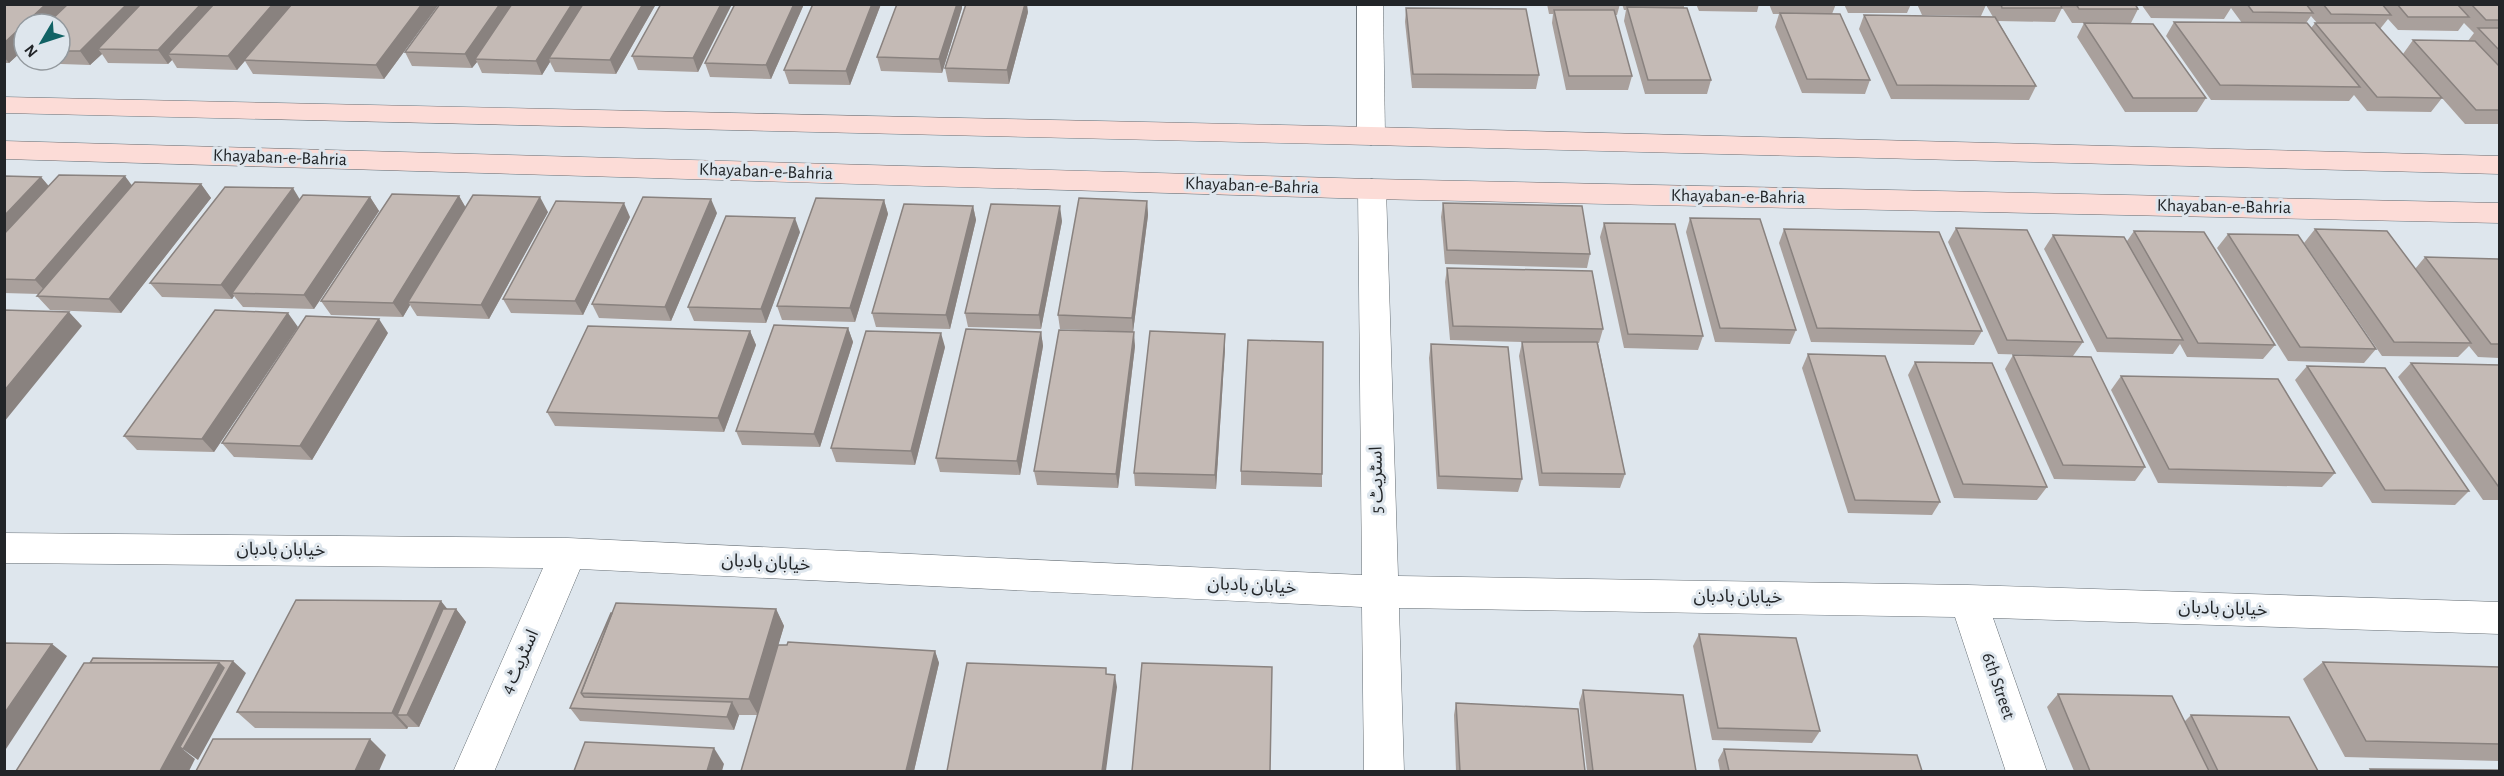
<svg xmlns="http://www.w3.org/2000/svg" width="2504" height="776" font-family="'Alegreya Sans','Noto Sans Arabic',sans-serif">
  <style>
    .lines { fill: none; stroke-linecap: round; stroke-linejoin: round }
    .street-casing { stroke: #656d73; stroke-width: 1 }
    .secondary-casing { stroke: #656d73; stroke-width: 1 }
    .street { fill: #fff; fill-rule: evenodd }
    .secondary { fill: #fcdcd7; fill-rule: evenodd }
    .wall { fill: #a9a09c; fill-rule: evenodd }
    .shaded-wall { fill: #89827f }
    .building { fill: #c4bab5; stroke: #89827f; stroke-width: 1.5 }
    .labels { text-anchor: middle; dominant-baseline: central; stroke-width: 6; stroke-linejoin: round; paint-order: stroke }
    .street-label { font-size: 18px; fill: #222528; stroke: #dee6ed }
  </style>
  <rect width="100%" height="100%" fill="#dee6ed"/>
  <g class="lines">
    <g class="street-casing">
      <g id="street">
        <path d="M1357,4H1383L1385,136L1381,142L1371,145L1361,142L1357,136Z"/>
        <path d="M1372,179L1382,182L1386,189L1398,576L1968,585L2500,602V634L1993,618L2047,772H2006L1955,617L1399,608L1404,772H1364L1362,607L580,569L494,772H453L543,568L4,563V533L568,538L1362,575L1358,189L1362,182Z"/>
      </g>
    </g>
    <g class="secondary-casing">
      <g id="secondary">
        <path d="M4,97L1371,127L2500,156V174L1371,145L4,113Z"/>
        <path d="M4,141L1372,179L2500,203V223L1372,199L4,159Z"/>
      </g>
    </g>
    <use href="#street" class="street"/>
    <use href="#secondary" class="secondary"/>
  </g>
  <g class="wall">
    <path d="M4,4H439L384,79L253,74L245,61L237,70L177,68L172,60L168,64L108,63L102,54L90,65L32,63L29,60H60V24H24V54L22,51L9,63H4Z"/>
    <path d="M656,4L616,74L555,72L550,62L542,75L482,73L477,62L472,68L412,66L405,52Z"/>
    <path d="M732,4L698,72L638,70L632,56Z"/>
    <path d="M804,4L771,79L710,77L705,63Z"/>
    <path d="M881,4L850,85L789,84L784,70Z"/>
    <path d="M897,4H962V8L942,73L881,71L877,57Z"/>
    <path d="M1547,4H1620L1617,15H1615L1632,76L1628,90H1566L1552,23L1553,14H1549Z"/>
    <path d="M1622,4H1684V8L1711,80L1707,94H1645L1624,21L1626,10H1624Z"/>
    <path d="M1696,4H1759L1757,12L1699,11Z"/>
    <path d="M1769,4H1836L1832,14L1870,80L1865,94L1802,93L1775,27L1779,14H1773Z"/>
    <path d="M1844,4H1911L1907,13H1848Z"/>
    <path d="M1917,4H2060L2062,8L2055,22L1998,21L2036,86L2029,100L1891,99L1859,29L1864,15L1993,17L1986,5L1981,16L1922,15Z"/>
    <path d="M2060,4H2135L2138,9L2131,23L2206,98L2197,112H2125L2077,37L2084,23H2072Z"/>
    <path d="M2141,4H2499V124H2465L2442,98L2431,112L2367,111L2354,95L2349,101L2211,100L2166,36L2174,22L2242,23L2231,8L2224,19L2151,18ZM2311,16L2317,23H2315L2311,28L2306,23ZM2388,19L2398,30L2458,31L2464,23L2474,33L2468,41L2413,40L2403,54L2380,29Z"/>
    <path d="M1406,8L1539,75L1536,89L1412,88L1405,22Z"/>
    <path d="M1028,12L1009,84L948,82L945,68Z"/>
    <path d="M4,176L41,177L48,186L201,184L211,198L121,313L50,310L37,296L39,294L4,293Z"/>
    <path d="M459,196L466,208L548,212L489,319L417,316L410,305L403,317L331,315L321,301Z"/>
    <path d="M370,197L379,211L314,309L243,307L234,296L232,299L162,297L150,283L300,199Z"/>
    <path d="M884,200L888,214L855,322L782,320L777,306Z"/>
    <path d="M1147,201L1148,215L1133,332L1060,329L1058,315Z"/>
    <path d="M1443,203L1590,254L1587,268L1445,264L1441,217Z"/>
    <path d="M973,206L976,220L950,329L876,327L872,313Z"/>
    <path d="M717,213L671,321L599,318L592,304Z"/>
    <path d="M630,217L583,315L511,313L503,299Z"/>
    <path d="M1690,218L1796,330L1790,344L1715,342L1686,232Z"/>
    <path d="M1062,221L1041,329L968,327L965,313Z"/>
    <path d="M1604,223L1703,336L1698,350L1624,348L1600,237Z"/>
    <path d="M1956,228L2083,342L2073,356L1998,354L1948,242Z"/>
    <path d="M1784,229L1982,331L1974,345L1811,342L1779,243Z"/>
    <path d="M2315,229L2415,269L2425,257L2499,260V358L2478,357L2469,346L2458,357L2382,356L2304,243Z"/>
    <path d="M2134,231L2275,345L2263,359L2187,357L2180,344L2173,354L2097,352L2044,249L2053,235L2127,241Z"/>
    <path d="M800,232L766,323L694,321L688,307Z"/>
    <path d="M2228,234L2376,349L2364,363L2288,361L2217,248Z"/>
    <path d="M1447,268L1603,329L1599,343H1598L1625,474L1620,488L1539,486L1519,356L1522,342L1450,340L1445,282Z"/>
    <path d="M298,327L214,452L137,450L124,436Z"/>
    <path d="M848,328L853,342L820,447L742,445L736,431Z"/>
    <path d="M750,331L756,345L724,432L555,426L547,412Z"/>
    <path d="M1041,332L1043,346L1020,475L940,472L936,458Z"/>
    <path d="M388,333L312,460L234,457L222,443Z"/>
    <path d="M1225,334V348L1216,489L1135,486L1134,473Z"/>
    <path d="M1431,344L1522,479L1518,492L1437,489L1429,358Z"/>
    <path d="M1135,346L1118,488L1037,485L1034,471Z"/>
    <path d="M945,347L915,465L836,462L831,448Z"/>
    <path d="M1808,354L1940,502L1932,515L1848,513L1802,368Z"/>
    <path d="M2013,355L2145,467L2135,481L2054,479L2005,369Z"/>
    <path d="M1915,362L2047,487L2037,500L1954,498L1908,375Z"/>
    <path d="M2411,363L2499,365V500H2483L2398,377Z"/>
    <path d="M2307,366L2469,491L2455,505L2372,503L2295,380Z"/>
    <path d="M2121,376L2335,473L2322,487L2158,483L2111,390Z"/>
    <path d="M1241,471L1322,474V487L1241,485Z"/>
    <path d="M448,609H456L466,622L419,727H408L407,729L255,728L237,712Z"/>
    <path d="M776,609L784,626L778,645L935,651L939,663L914,771H741L758,715H739L734,730L580,721L570,708L611,613Z"/>
    <path d="M1699,634L1820,731L1812,743L1712,740L1693,646Z"/>
    <path d="M2323,662L2499,667V761L2345,757L2303,679Z"/>
    <path d="M1583,690L1696,771H1587L1579,703Z"/>
    <path d="M2058,694L2185,721L2191,715L2318,771H2074L2047,707Z"/>
    <path d="M1456,703L1585,771H1456L1454,715Z"/>
    <path d="M1724,749L1922,771H1720L1718,760Z"/>
  </g>
  <g class="shaded-wall">
    <path d="M46,4H71L50,24H25Z"/>
    <path d="M127,4H150L98,49L102,54L90,65L80,51Z"/>
    <path d="M201,4H223L168,54L172,60L168,64L158,50Z"/>
    <path d="M273,4H293L237,70L228,56Z"/>
    <path d="M422,4H439L384,79L376,65Z"/>
    <path d="M500,4H516L475,59L477,62L472,68L465,54Z"/>
    <path d="M572,4H586L549,58L550,62L542,75L536,61Z"/>
    <path d="M643,4H656L616,74L610,60Z"/>
    <path d="M721,4H732L698,72L693,58Z"/>
    <path d="M794,4H804L771,79L766,65Z"/>
    <path d="M872,4H881L850,85L846,71Z"/>
    <path d="M957,4H962V8L942,73L939,59Z"/>
    <path d="M1025,4H1027L1028,12L1009,84L1007,70Z"/>
    <path d="M24,25V49H21L22,51L9,63L4,57V43Z"/>
    <path d="M125,176L136,191L48,294L35,280Z"/>
    <path d="M41,177L53,191L4,244V216Z"/>
    <path d="M201,184L211,198L121,313L109,299Z"/>
    <path d="M293,188L302,203L232,293L234,296L232,299L221,285Z"/>
    <path d="M459,196L467,210L408,302L410,305L403,317L393,303Z"/>
    <path d="M370,197L379,211L314,309L304,295Z"/>
    <path d="M540,197L548,212L489,319L481,305Z"/>
    <path d="M711,199L717,213L671,321L665,307Z"/>
    <path d="M884,200L888,214L855,322L850,308Z"/>
    <path d="M1147,201L1148,215L1133,332L1132,318Z"/>
    <path d="M624,203L630,217L583,315L575,301Z"/>
    <path d="M973,206L976,220L950,329L946,315Z"/>
    <path d="M1060,206L1062,221L1041,329L1039,315Z"/>
    <path d="M795,218L800,232L766,323L761,309Z"/>
    <path d="M69,312L82,326L4,422V391Z"/>
    <path d="M288,313L298,327L214,452L202,439Z"/>
    <path d="M379,319L388,333L312,460L300,446Z"/>
    <path d="M848,328L853,342L820,447L814,434Z"/>
    <path d="M750,331L756,345L724,432L718,418Z"/>
    <path d="M1041,332L1043,346L1020,475L1017,461Z"/>
    <path d="M1134,332L1135,346L1118,488L1116,474Z"/>
    <path d="M941,333L945,347L915,465L911,451Z"/>
    <path d="M1225,334V348L1216,489L1215,475Z"/>
    <path d="M441,601L453,616L456,609L466,622L419,727L407,715H397L408,727L407,729L392,713Z"/>
    <path d="M776,609L784,626L758,715L749,699Z"/>
    <path d="M52,644L67,656L4,752V714Z"/>
    <path d="M935,651L939,663L914,771H906Z"/>
    <path d="M233,661L246,673L198,760L180,747L195,759L189,771H160L219,663Z"/>
    <path d="M1115,675L1117,687L1106,771H1102Z"/>
    <path d="M732,702L739,715L734,730L727,717Z"/>
    <path d="M370,739L386,755L379,771H355Z"/>
    <path d="M714,748L724,764L722,771H707Z"/>
  </g>
  <g class="building">
    <path d="M4,4H46L4,43Z"/>
    <path d="M68,4H127L80,51H60V24H47Z"/>
    <path d="M141,4H201L158,50L98,49Z"/>
    <path d="M214,4H273L228,56L168,54Z"/>
    <path d="M292,4H422L376,65L244,60Z"/>
    <path d="M440,4H500L465,54L405,52Z"/>
    <path d="M512,4H572L536,61L475,59Z"/>
    <path d="M583,4H643L610,60L549,58Z"/>
    <path d="M661,4H721L693,58L632,56Z"/>
    <path d="M735,4H794L766,65L705,63Z"/>
    <path d="M813,4H872L846,71L784,70Z"/>
    <path d="M897,4H957L939,59L877,57Z"/>
    <path d="M966,4H1025L1007,70L945,68Z"/>
    <path d="M2001,4H2060L2062,8H2002Z"/>
    <path d="M2076,4H2135L2138,9H2079Z"/>
    <path d="M2176,4H2232V5Z"/>
    <path d="M2247,4H2306L2313,13L2253,12Z"/>
    <path d="M2323,4H2382L2391,15L2331,14Z"/>
    <path d="M2397,4H2457L2469,17H2408Z"/>
    <path d="M2471,4H2499V20H2486Z"/>
    <path d="M1627,7L1687,8L1711,80H1648Z"/>
    <path d="M1406,8L1526,9L1539,75L1413,74Z"/>
    <path d="M1554,10H1614L1632,76H1569Z"/>
    <path d="M1780,13L1840,14L1870,80L1807,79Z"/>
    <path d="M1864,15L1995,17L2036,86L1897,85Z"/>
    <path d="M2174,22L2307,23L2360,87L2220,85Z"/>
    <path d="M2084,23L2153,24L2206,98H2133Z"/>
    <path d="M2315,23H2375L2442,98L2377,97Z"/>
    <path d="M2478,28H2499V50Z"/>
    <path d="M2413,40L2475,41L2499,66V110H2476Z"/>
    <path d="M59,175L125,176L35,280L4,279V234Z"/>
    <path d="M4,176L41,177L4,216Z"/>
    <path d="M135,182L201,184L109,299L37,296Z"/>
    <path d="M225,187L293,188L221,285L150,283Z"/>
    <path d="M392,194L459,196L393,303L321,301Z"/>
    <path d="M303,195L370,197L304,295L232,293Z"/>
    <path d="M473,195L540,197L481,305L408,302Z"/>
    <path d="M643,197L711,199L665,307L592,304Z"/>
    <path d="M816,198L884,200L850,308L777,306Z"/>
    <path d="M1079,198L1147,201L1132,318L1058,315Z"/>
    <path d="M556,201L624,203L575,301L503,299Z"/>
    <path d="M1443,203L1582,206L1590,254L1447,250Z"/>
    <path d="M904,204L973,206L946,315L872,313Z"/>
    <path d="M991,204L1060,206L1039,315L965,313Z"/>
    <path d="M726,216L795,218L761,309L688,307Z"/>
    <path d="M1690,218L1760,219L1796,330L1720,328Z"/>
    <path d="M1604,223L1675,224L1703,336L1628,334Z"/>
    <path d="M1956,228L2027,230L2083,342L2007,340Z"/>
    <path d="M1784,229L1939,232L1982,331L1817,328Z"/>
    <path d="M2315,229L2387,231L2471,343L2394,342Z"/>
    <path d="M2134,231L2204,232L2275,345L2198,343Z"/>
    <path d="M2228,234L2298,235L2376,349L2300,347Z"/>
    <path d="M2053,235L2124,237L2183,340L2107,338Z"/>
    <path d="M2425,257L2498,259L2499,260V344H2491Z"/>
    <path d="M1447,268L1592,271L1603,329L1453,326Z"/>
    <path d="M4,310L69,312L4,391Z"/>
    <path d="M215,310L288,313L202,439L124,436Z"/>
    <path d="M306,316L379,319L300,446L222,443Z"/>
    <path d="M774,325L848,328L814,434L736,431Z"/>
    <path d="M588,326L750,331L718,418L547,412Z"/>
    <path d="M966,329L1041,332L1017,461L936,458Z"/>
    <path d="M1059,330L1134,332L1116,474L1034,471Z"/>
    <path d="M866,331L941,333L911,451L831,448Z"/>
    <path d="M1150,331L1225,334L1215,475L1134,473Z"/>
    <path d="M1248,340L1323,342L1322,474L1241,471Z"/>
    <path d="M1522,342H1597L1625,474L1542,473Z"/>
    <path d="M1431,344L1508,347L1522,479L1439,476Z"/>
    <path d="M1808,354L1885,356L1940,502L1855,500Z"/>
    <path d="M2013,355L2091,357L2145,467L2063,465Z"/>
    <path d="M1915,362L1992,363L2047,487L1963,484Z"/>
    <path d="M2411,363L2499,365V486H2498Z"/>
    <path d="M2307,366L2385,368L2469,491L2385,490Z"/>
    <path d="M2121,376L2278,379L2335,473L2169,469Z"/>
    <path d="M296,600L441,601L392,713L237,712Z"/>
    <path d="M616,603L776,609L749,699L581,693Z"/>
    <path d="M443,609H456L407,715H397Z"/>
    <path d="M611,613H612L581,693L584,697L732,702L727,717L570,708Z"/>
    <path d="M1699,634L1796,638L1820,731L1718,728Z"/>
    <path d="M788,642L935,651L906,771H741L778,645H787Z"/>
    <path d="M4,643L52,644L4,714Z"/>
    <path d="M93,658L233,661L183,749L180,747L224,668L219,663H90Z"/>
    <path d="M2323,662L2499,667V744L2366,741Z"/>
    <path d="M84,663H219L160,771H16Z"/>
    <path d="M967,663L1106,668V674L1115,675L1102,771H947Z"/>
    <path d="M1142,663L1272,667L1270,771H1132Z"/>
    <path d="M1583,690L1683,695L1696,771H1593Z"/>
    <path d="M2058,694L2172,696L2209,771H2090Z"/>
    <path d="M1456,703L1578,709L1585,771H1460Z"/>
    <path d="M2191,715L2289,717L2318,771H2218Z"/>
    <path d="M213,739H370L355,771H196Z"/>
    <path d="M585,742L714,748L707,771H574Z"/>
    <path d="M1724,749L1917,755L1922,771H1729Z"/>
    <path d="M2370,769L2499,770V771H2371Z"/>
  </g>
  <g class="labels">
    <g class="street-label">
      <text transform="translate(280 158) rotate(2)">Khayaban-e-Bahria</text>
      <text transform="translate(766 172) rotate(2)">Khayaban-e-Bahria</text>
      <text transform="translate(1252 186) rotate(2)">Khayaban-e-Bahria</text>
      <text transform="translate(1738 197) rotate(1)">Khayaban-e-Bahria</text>
      <text transform="translate(2224 207) rotate(1)">Khayaban-e-Bahria</text>
      <text transform="translate(1377 480) rotate(-91)">اسٹریٹ 5</text>
      <text transform="translate(281 550) rotate(1)">خیابان بادبان</text>
      <text transform="translate(766 563) rotate(3)">خیابان بادبان</text>
      <text transform="translate(1252 586) rotate(3)">خیابان بادبان</text>
      <text transform="translate(1738 597) rotate(1)">خیابان بادبان</text>
      <text transform="translate(2223 609) rotate(2)">خیابان بادبان</text>
      <text transform="translate(520 662) rotate(-66)">اسٹریٹ 4</text>
      <text transform="translate(1998 686) rotate(71)">6th Street</text>
    </g>
  </g>
  <rect width="2504" height="776" fill="none" stroke="#222528" stroke-width="12"/>
  <g transform="translate(42 42) rotate(231)"><circle r="28" fill="#dee6ed" stroke="#93999e" stroke-width="1.5"/>
  <path d="M0-4.5L10 22L0 15L-10 22Z" fill="#116265"/>
  <text y="-9" font-size="16" font-weight="bold" text-anchor="middle" fill="#222528">N</text>
  </g>
</svg>
